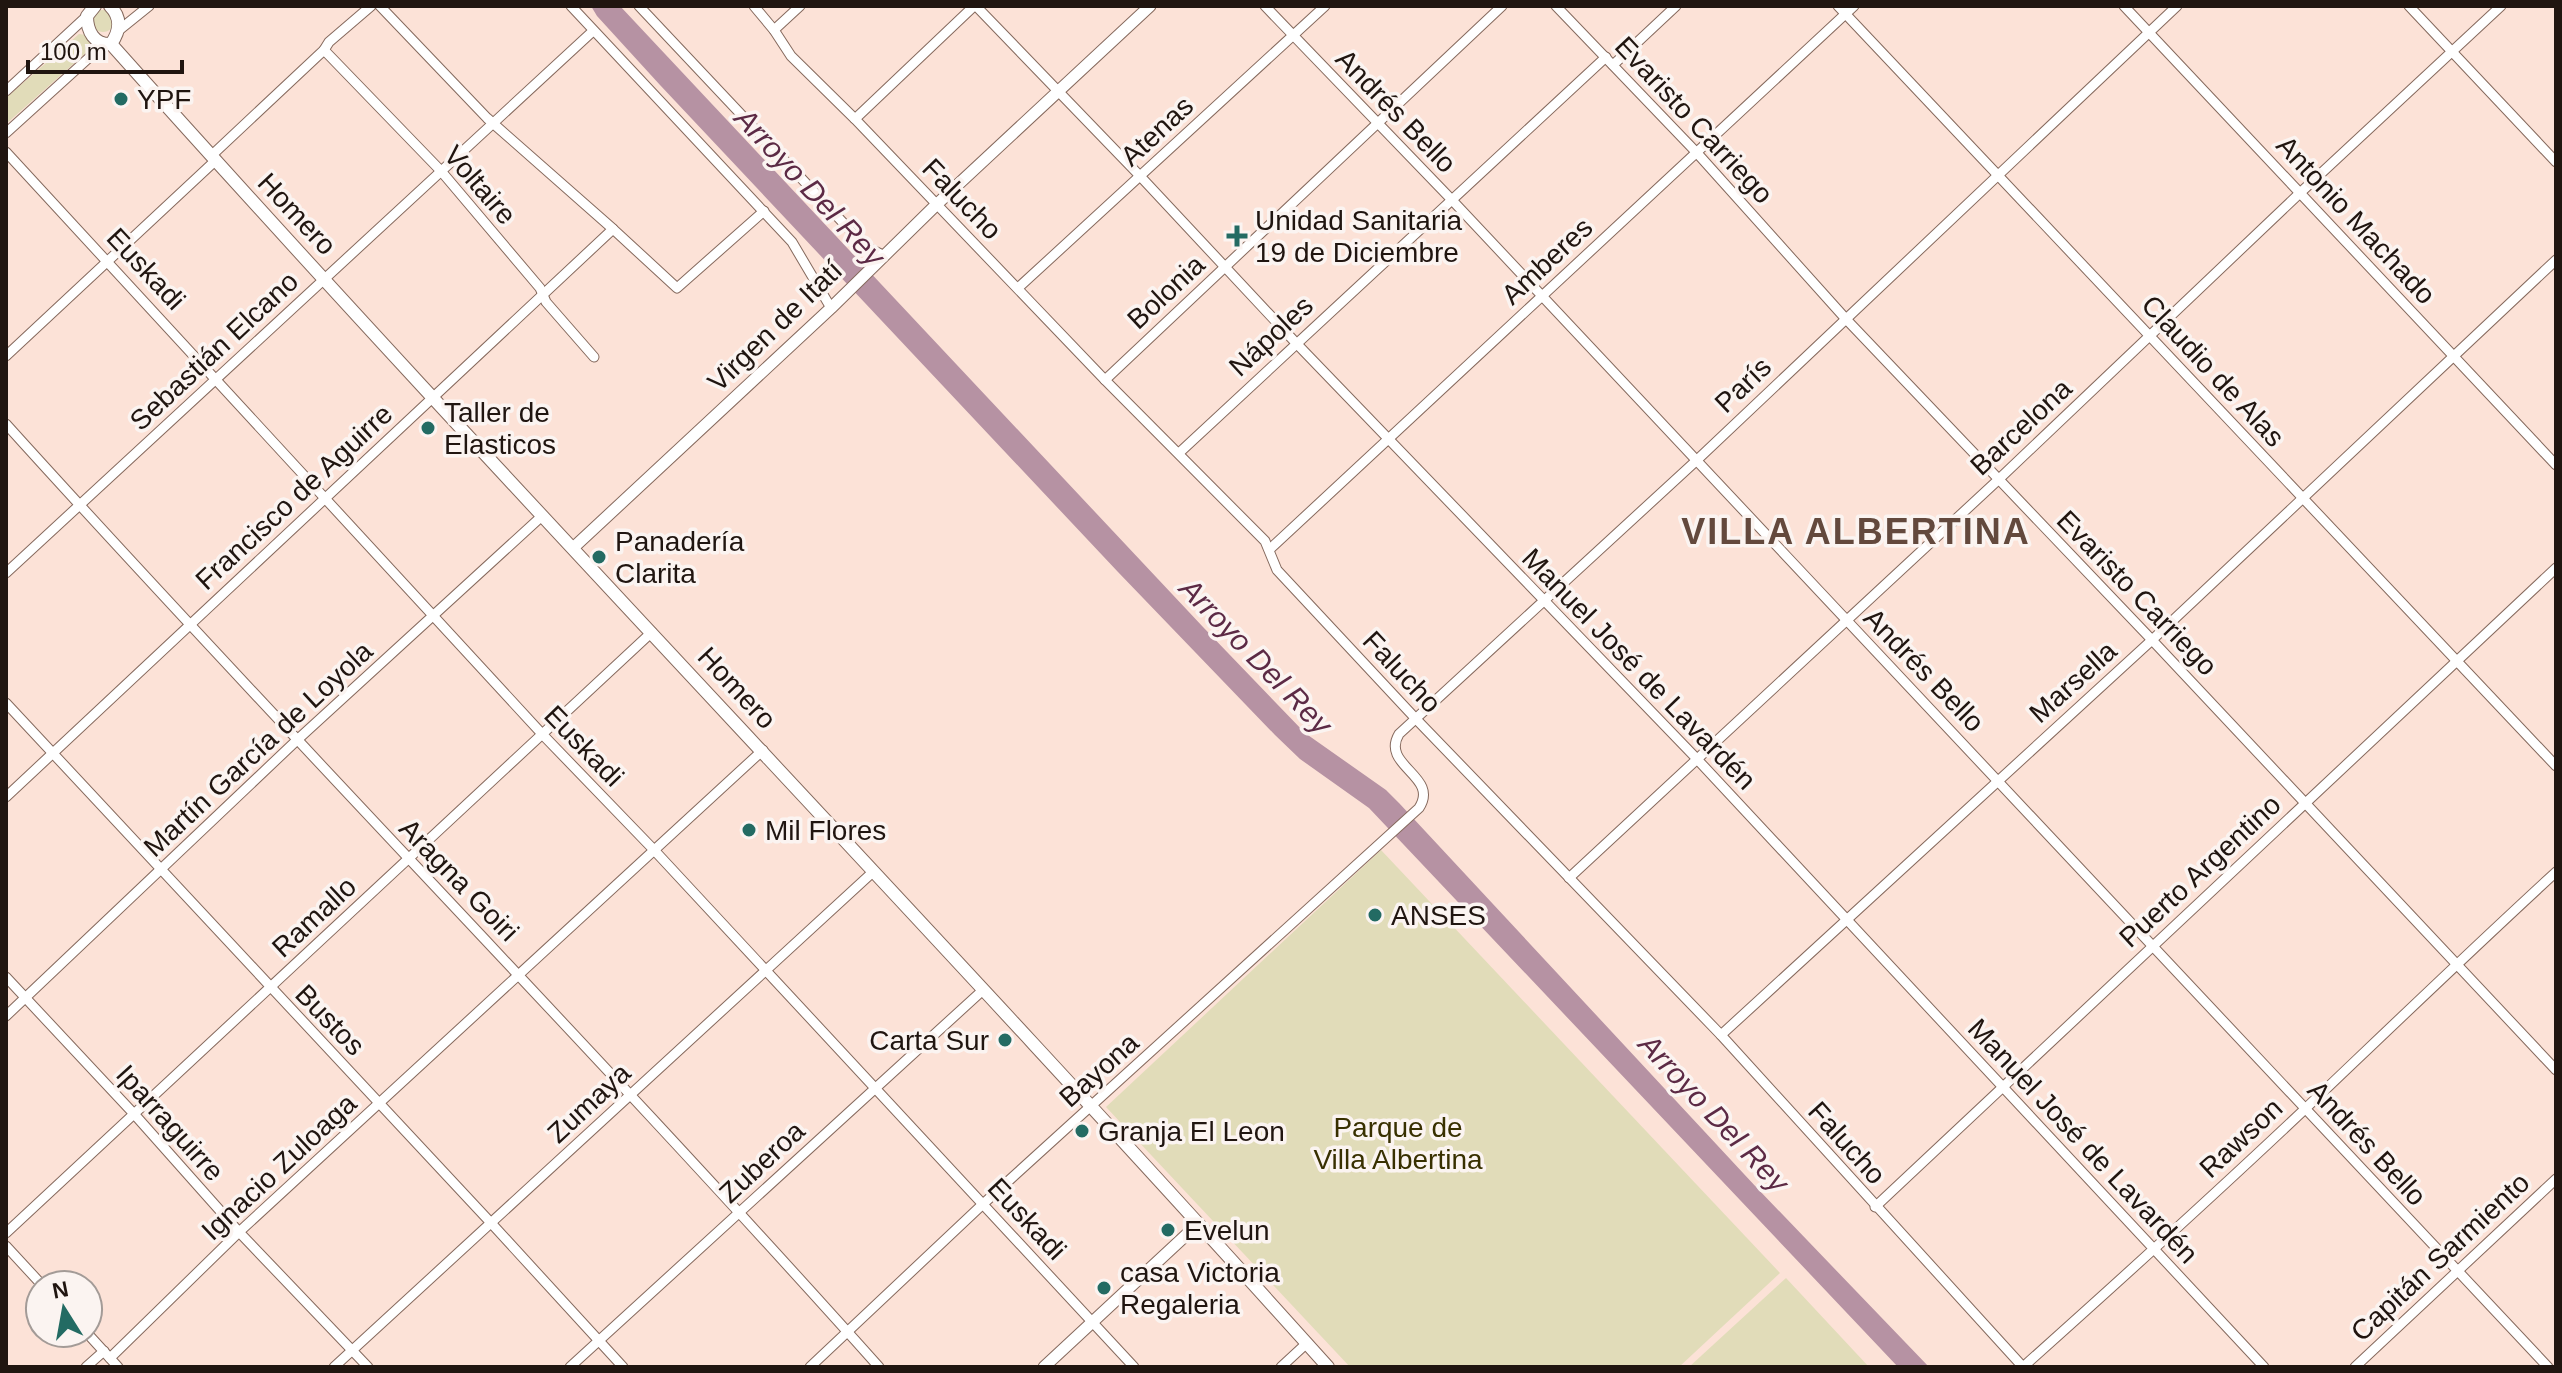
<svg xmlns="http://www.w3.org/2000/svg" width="2562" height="1373" font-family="Helvetica,sans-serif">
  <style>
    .green { fill: #e1dcb9 }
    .water { fill: #b692a3 }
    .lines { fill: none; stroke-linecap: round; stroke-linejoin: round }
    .minor-casing { stroke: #85695d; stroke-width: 11 }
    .tertiary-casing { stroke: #85695d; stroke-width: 13 }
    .secondary-casing { stroke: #85695d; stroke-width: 14 }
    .minor { stroke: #fff; stroke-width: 9 }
    .tertiary { stroke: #fff; stroke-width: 11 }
    .secondary { stroke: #fff; stroke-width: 12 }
    .poi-dot { fill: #236b63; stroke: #fbf4f1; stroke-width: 3 }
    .labels { text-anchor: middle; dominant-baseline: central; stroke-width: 7; stroke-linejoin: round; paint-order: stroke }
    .poi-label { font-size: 28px; fill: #201510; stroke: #fbf4f1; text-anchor: start }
    .street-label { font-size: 28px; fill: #201510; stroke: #fbf4f1 }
    .park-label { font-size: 28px; fill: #383000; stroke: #fbf4f1 }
    .water-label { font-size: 30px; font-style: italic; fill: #5c2a45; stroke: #fbf4f1 }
    .district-label { font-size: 36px; font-weight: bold; letter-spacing: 2px; fill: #63493d; stroke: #fbf4f1 }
  </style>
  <rect width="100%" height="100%" fill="#fce2d7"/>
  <g class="green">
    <circle cx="103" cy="21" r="11"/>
    <path d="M79,34L86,35L90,40L89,50L6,124V98Z"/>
    <path d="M1381,850L1780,1273L1679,1367H1350L1106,1107Z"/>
    <path d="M1786,1278L1869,1367H1689Z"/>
  </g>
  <path class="water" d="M591,6H620L1203,627L1305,733L1386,790L1399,803L1757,1188L1929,1367H1898L1369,808L1300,759L1275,735L1118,572L660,85L597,16Z"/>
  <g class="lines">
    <g class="minor-casing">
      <g id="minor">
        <path d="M380,6L487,118L613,229L677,288L764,211"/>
        <path d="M571,6L792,242L831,308"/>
        <path d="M639,6L866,247L883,255"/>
        <path d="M754,6L774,30L791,56L855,119L1105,380L1265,541L1277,570L1416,719L1721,1035L2023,1367C2118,1282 2212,1197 2305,1109C2388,1030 2471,950 2556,872"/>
        <path d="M976,6L1140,176L1296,343L1696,758L2264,1367"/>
        <path d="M1265,6L1451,199L2548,1367"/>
        <path d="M1556,6L1697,153L1845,318L2152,640L2556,1070"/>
        <path d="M1838,6L2556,766"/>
        <path d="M2124,6L2556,465"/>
        <path d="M2409,6L2556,162"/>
        <path d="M774,30L800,6"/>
        <path d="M118,31L149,6"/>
        <path d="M324,50L441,171L540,288L546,302L594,357"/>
        <path d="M1613,65L1676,6"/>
        <path d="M6,91L87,16"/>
        <path d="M855,119L974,6"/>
        <path d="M6,133L103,45"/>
        <path d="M6,152L543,735L654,850L1134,1367"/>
        <path d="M211,156L324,50L329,42L371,6"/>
        <path d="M1018,288L1325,6"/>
        <path d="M6,356L215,161"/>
        <path d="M1105,380L1502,6"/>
        <path d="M6,424C293,742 594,1048 879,1367"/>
        <path d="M1179,453L1606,57"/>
        <path d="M1270,549L1854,6"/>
        <path d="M6,573L593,31"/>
        <path d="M6,703L492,1224L623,1367"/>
        <path d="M6,797L613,229"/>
        <path d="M1569,878L1998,480L2301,192L2501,6"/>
        <path d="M6,977L135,1115L239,1232L368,1367"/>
        <path d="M6,1016L296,741L542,516"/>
        <path d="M1721,1035L2152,640L2556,260"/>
        <path d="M1875,1207L2556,568"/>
        <path d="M6,1233L652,632"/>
        <path d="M6,1246L42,1285"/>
        <path d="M87,1333L118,1367"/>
        <path d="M110,1358L239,1232L763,750"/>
        <path d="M86,1367L104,1351"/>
        <path d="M334,1367L874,871"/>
        <path d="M570,1367L983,990"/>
        <path d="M810,1367L983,1204L1419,808C1440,776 1380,766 1399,734L1697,460L2177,6"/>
        <path d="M1281,1367L1307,1343"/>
        <path d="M2355,1367L2556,1179"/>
      </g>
    </g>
    <g class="tertiary-casing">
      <g id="tertiary">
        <path d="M573,548L831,308L936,205L1150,6"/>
        <path d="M1044,1367L1198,1224"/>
      </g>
    </g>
    <g class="secondary-casing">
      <g id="secondary">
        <path d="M95,6L87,16C87,31 94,45 111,44"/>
        <path d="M110,6C122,18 120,31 111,44"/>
        <path d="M111,44C510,491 928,921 1328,1367"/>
      </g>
    </g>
    <use href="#minor" class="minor"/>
    <use href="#tertiary" class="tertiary"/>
    <use href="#secondary" class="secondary"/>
  </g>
  <g class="poi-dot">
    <circle cx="121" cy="99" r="8"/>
    <path d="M1233 224h8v8h8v8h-8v8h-8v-8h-8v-8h8z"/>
    <circle cx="428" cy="428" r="8"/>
    <circle cx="599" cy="557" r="8"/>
    <circle cx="749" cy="830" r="8"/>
    <circle cx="1375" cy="915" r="8"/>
    <circle cx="1005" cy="1040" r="8"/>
    <circle cx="1082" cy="1131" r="8"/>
    <circle cx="1168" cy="1230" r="8"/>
    <circle cx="1104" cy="1288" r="8"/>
  </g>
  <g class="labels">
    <g class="poi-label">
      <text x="137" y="99">YPF</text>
      <text x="1255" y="220">Unidad Sanitaria<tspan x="1255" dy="32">19 de Diciembre</tspan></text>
      <text x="444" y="412">Taller de<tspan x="444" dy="32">Elasticos</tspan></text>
      <text x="615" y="541">Panadería<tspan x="615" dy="32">Clarita</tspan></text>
      <text x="765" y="830">Mil Flores</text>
      <text x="1391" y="915">ANSES</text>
      <text x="989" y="1040" text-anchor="end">Carta Sur</text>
      <text x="1098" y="1131">Granja El Leon</text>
      <text x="1184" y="1230">Evelun</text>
      <text x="1120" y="1272">casa Victoria<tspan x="1120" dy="32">Regaleria</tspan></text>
    </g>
    <g class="street-label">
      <text transform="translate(1396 111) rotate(46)">Andrés Bello</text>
      <text transform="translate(1694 120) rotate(47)">Evaristo Carriego</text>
      <text transform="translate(1157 131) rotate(-43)">Atenas</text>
      <text transform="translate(480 185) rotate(49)">Voltaire</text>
      <text transform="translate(962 199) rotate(46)">Falucho</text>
      <text transform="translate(297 214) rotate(47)">Homero</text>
      <text transform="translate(2356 220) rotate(47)">Antonio Machado</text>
      <text transform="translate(1547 261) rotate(-43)">Amberes</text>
      <text transform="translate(146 269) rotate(47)">Euskadi</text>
      <text transform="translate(1166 292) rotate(-43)">Bolonia</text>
      <text transform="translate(775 326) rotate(-44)">Virgen de Itatí</text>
      <text transform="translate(1271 336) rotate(-43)">Nápoles</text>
      <text transform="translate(214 351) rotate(-43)">Sebastián Elcano</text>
      <text transform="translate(2213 371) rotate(47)">Claudio de Alas</text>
      <text transform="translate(1743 385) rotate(-44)">París</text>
      <text transform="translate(2021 427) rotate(-43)">Barcelona</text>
      <text transform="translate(294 497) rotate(-43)">Francisco de Aguirre</text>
      <text transform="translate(2137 593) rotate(46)">Evaristo Carriego</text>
      <text transform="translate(1639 669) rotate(46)">Manuel José de Lavardén</text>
      <text transform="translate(1924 670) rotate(46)">Andrés Bello</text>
      <text transform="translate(1402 672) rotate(47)">Falucho</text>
      <text transform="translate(2073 682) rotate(-42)">Marsella</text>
      <text transform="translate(737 688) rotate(47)">Homero</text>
      <text transform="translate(584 746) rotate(46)">Euskadi</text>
      <text transform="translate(258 749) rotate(-43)">Martín García de Loyola</text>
      <text transform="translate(2200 871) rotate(-43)">Puerto Argentino</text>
      <text transform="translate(459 880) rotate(46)">Aragna Goiri</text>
      <text transform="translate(314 917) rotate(-43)">Ramallo</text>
      <text transform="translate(330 1020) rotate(46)">Bustos</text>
      <text transform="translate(1099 1070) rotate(-42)">Bayona</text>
      <text transform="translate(589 1103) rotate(-43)">Zumaya</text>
      <text transform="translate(170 1123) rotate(48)">Iparraguirre</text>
      <text transform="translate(2241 1138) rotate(-43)">Rawson</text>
      <text transform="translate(2083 1141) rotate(47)">Manuel José de Lavardén</text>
      <text transform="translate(1847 1143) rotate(48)">Falucho</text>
      <text transform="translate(2367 1143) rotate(47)">Andrés Bello</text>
      <text transform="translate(762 1162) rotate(-43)">Zuberoa</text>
      <text transform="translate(279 1167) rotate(-43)">Ignacio Zuloaga</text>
      <text transform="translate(1027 1219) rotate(47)">Euskadi</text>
      <text transform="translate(2440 1257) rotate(-43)">Capitán Sarmiento</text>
    </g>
    <g class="park-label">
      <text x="1398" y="1127">Parque de<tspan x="1398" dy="32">Villa Albertina</tspan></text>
    </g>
    <g class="water-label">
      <text transform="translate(810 187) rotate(47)">Arroyo Del Rey</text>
      <text transform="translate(1256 656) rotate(46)">Arroyo Del Rey</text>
      <text transform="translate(1714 1113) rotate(47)">Arroyo Del Rey</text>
    </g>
    <g class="district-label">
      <text x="1856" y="531">VILLA ALBERTINA</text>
    </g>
  </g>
  <rect width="2562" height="1373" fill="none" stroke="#201510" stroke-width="16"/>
  <g transform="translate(64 1309) rotate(349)"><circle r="38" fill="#fbf4f1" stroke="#a39b97" stroke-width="2"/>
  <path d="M0-6L14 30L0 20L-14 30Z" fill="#236b63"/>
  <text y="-12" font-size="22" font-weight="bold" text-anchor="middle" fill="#201510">N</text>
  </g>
  <path d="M28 60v12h154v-12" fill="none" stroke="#201510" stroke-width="4"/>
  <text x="40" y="60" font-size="24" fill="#201510" stroke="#fbf4f1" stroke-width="6" paint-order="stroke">100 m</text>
</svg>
